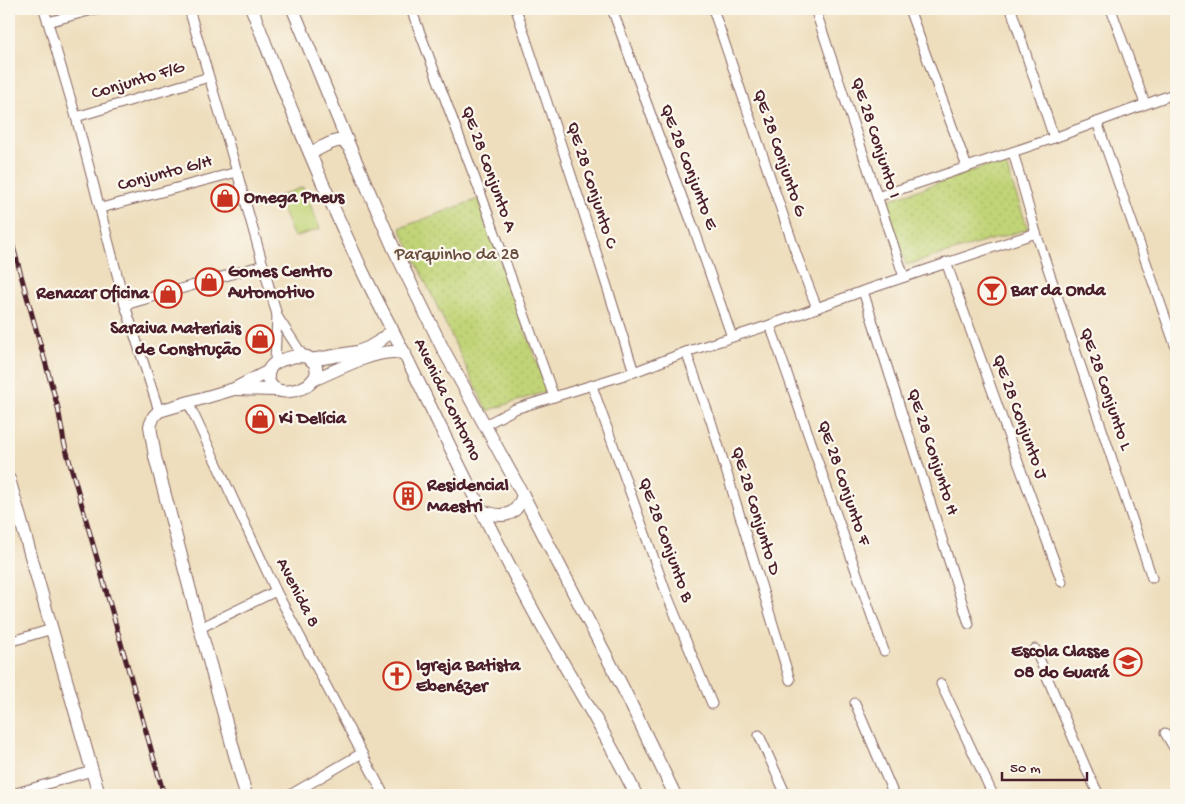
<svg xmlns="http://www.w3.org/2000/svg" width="1185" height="804" font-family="'Gochi Hand',sans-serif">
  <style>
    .grass { fill: #c1d477; stroke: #867a51 }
    .park { fill: url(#park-dots); stroke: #867a51 }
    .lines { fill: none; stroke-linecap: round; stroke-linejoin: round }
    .street-casing { stroke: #83625e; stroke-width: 11 }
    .secondary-casing { stroke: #83625e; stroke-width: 14 }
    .street { stroke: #fff; stroke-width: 9 }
    .secondary { stroke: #fff; stroke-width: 12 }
    .rail-casing { stroke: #4a1f2b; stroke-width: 5 }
    .rail { stroke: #fbf7ec; stroke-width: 3; stroke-dasharray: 9; stroke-linecap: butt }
    .labels { text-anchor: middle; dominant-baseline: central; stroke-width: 4.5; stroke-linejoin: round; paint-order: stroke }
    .street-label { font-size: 18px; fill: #4a1f2b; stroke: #fbf7ec }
    .poi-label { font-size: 18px; font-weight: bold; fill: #4a1f2b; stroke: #fbf7ec; text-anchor: start }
    .park-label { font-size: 18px; fill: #684c3e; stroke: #fbf7ec }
  </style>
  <defs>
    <pattern id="park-dots" width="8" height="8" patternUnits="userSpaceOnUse" patternTransform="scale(1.25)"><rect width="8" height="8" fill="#c1d477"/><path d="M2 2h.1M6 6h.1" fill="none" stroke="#a7b667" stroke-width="1.8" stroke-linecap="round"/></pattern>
  </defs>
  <rect width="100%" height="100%" fill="#fbf7ec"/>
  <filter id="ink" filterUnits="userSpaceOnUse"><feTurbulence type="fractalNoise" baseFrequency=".02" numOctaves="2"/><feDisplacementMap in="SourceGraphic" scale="10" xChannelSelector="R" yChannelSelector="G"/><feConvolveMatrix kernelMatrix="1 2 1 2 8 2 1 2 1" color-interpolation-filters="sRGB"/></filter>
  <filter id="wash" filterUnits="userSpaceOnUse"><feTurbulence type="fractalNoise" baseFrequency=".0096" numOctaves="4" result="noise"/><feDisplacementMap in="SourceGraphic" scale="20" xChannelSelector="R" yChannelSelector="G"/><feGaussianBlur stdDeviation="1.12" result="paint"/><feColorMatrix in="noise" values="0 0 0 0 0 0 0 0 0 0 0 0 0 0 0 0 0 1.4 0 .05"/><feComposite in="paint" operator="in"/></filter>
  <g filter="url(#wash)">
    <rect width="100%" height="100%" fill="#eedebd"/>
    <path class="grass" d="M303,187L320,229L294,237L277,197Z"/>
    <g class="park">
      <path d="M1004,160L1028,229L906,265L886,201Z"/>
      <path d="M478,199L547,391L487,411L400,228Z"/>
    </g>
  </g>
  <g filter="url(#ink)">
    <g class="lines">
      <g class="street-casing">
        <g id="street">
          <path d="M44,9L76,117L125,305L159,411"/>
          <path d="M189,9L237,172L277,315L275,362"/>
          <path d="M411,9L482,197L554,397"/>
          <path d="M516,9L585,217L634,372"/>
          <path d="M612,9L658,134L696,234L732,337"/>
          <path d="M713,9L798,259L817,308"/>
          <path d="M815,9L904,277"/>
          <path d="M909,9L967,167"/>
          <path d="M1011,9L1054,138"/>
          <path d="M1111,9L1145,104"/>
          <path d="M48,22L96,9"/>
          <path d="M76,117L209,77"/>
          <path d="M1097,122L1176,348"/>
          <path d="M1013,152L1036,233L1152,578"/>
          <path d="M877,197L1054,138L1176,93"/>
          <path d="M101,208L237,172"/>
          <path d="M946,262L1007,432L1062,582"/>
          <path d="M863,291L969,624"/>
          <path d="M125,305L263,265"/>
          <path d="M277,316L303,356"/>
          <path d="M770,325L884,651"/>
          <path d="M686,352L711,421L790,680"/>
          <path d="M592,386L667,595L712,704"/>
          <path d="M188,402L276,591L384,795"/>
          <path d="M485,425L515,409L634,372L686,352L770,325L863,291L1036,233"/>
          <path d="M200,628L276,591"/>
          <path d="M9,642L52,629"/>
          <path d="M1035,649L1089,775L1099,795"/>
          <path d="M941,684L993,795"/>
          <path d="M855,703L894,795"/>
          <path d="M1165,733L1176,751"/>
          <path d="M759,735L786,795"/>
          <path d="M9,795L92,771"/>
          <path d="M290,795L362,753"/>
        </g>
      </g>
      <g class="secondary-casing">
        <g id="secondary">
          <path d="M252,9C285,96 321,183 361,268C377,302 395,334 411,367C449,444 486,523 527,599C562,665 604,728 636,795"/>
          <path d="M293,9L351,150L394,249L442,347L523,495L624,690L675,795"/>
          <path d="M310,153C318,150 334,139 342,141C347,143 349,147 351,150"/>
          <path d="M296,356C300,356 304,356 307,357C316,361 320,372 313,380C304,392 271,399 268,378C266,362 284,359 296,356Z"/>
          <path d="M311,360L357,352L368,348L378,342L388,334L391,327"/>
          <path d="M313,380C334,371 371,352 393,352C397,352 401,353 405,353"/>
          <path d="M236,389L275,390"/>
          <path d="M9,479L99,795"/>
          <path d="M482,511C502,518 516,518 523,495"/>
          <path d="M246,795L200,628L155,457L150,426L154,416L159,411L234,389L269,371"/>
        </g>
      </g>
      <use href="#street" class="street"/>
      <use href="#secondary" class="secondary"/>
      <g class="rail-casing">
        <path id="rail" d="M9,232L58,408L64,442L164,795"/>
      </g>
      <use href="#rail" class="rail"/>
    </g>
  </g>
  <defs>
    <g id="shop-ring" transform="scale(1.4375)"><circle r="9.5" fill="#fbf7ec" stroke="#c8321e" stroke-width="1.5"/><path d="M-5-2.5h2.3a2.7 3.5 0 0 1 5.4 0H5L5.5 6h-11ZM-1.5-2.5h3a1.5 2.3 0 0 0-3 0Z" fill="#c8321e"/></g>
    <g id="bar-ring" transform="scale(1.4375)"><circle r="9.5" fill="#fbf7ec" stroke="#c8321e" stroke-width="1.5"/><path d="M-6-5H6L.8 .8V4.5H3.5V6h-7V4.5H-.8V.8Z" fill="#c8321e"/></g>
    <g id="building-ring" transform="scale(1.4375)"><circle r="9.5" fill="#fbf7ec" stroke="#c8321e" stroke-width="1.5"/><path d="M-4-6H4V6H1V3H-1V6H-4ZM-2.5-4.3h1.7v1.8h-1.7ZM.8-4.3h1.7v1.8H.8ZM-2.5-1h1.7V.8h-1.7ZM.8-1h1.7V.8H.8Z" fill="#c8321e"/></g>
    <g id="school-ring" transform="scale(1.4375)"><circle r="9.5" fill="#fbf7ec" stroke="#c8321e" stroke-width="1.5"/><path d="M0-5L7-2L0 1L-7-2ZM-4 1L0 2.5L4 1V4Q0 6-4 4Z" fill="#c8321e"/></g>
    <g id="church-ring" transform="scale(1.4375)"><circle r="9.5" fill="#fbf7ec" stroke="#c8321e" stroke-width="1.5"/><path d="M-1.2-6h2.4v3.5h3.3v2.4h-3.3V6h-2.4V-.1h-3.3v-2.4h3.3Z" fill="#c8321e"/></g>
  </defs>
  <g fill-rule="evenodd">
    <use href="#shop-ring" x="225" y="198"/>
    <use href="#shop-ring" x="209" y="282"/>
    <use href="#bar-ring" x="992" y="291"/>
    <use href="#shop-ring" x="168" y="294"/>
    <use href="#shop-ring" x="260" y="339"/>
    <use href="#shop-ring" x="260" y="419"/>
    <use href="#building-ring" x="408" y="496"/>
    <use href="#school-ring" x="1128" y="662"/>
    <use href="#church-ring" x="397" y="676"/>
  </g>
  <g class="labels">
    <g class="street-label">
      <text transform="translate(138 81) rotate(-17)">Conjunto F/G</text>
      <text transform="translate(875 138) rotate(72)">QE 28 Conjunto I</text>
      <text transform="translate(779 153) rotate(71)">QE 28 Conjunto G</text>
      <text transform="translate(688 167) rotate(69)">QE 28 Conjunto E</text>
      <text transform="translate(488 169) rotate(70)">QE 28 Conjunto A</text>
      <text transform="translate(165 174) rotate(-15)">Conjunto G/H</text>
      <text transform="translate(591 185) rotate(72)">QE 28 Conjunto C</text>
      <text transform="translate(1105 389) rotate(71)">QE 28 Conjunto L</text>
      <text transform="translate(447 400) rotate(64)">Avenida Contorno</text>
      <text transform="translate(1019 417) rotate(70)">QE 28 Conjunto J</text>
      <text transform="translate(932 452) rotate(72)">QE 28 Conjunto H</text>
      <text transform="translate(843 483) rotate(71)">QE 28 Conjunto F</text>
      <text transform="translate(755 511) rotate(73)">QE 28 Conjunto D</text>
      <text transform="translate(665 540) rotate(70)">QE 28 Conjunto B</text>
      <text transform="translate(297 593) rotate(63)">Avenida 8</text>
    </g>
    <g class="poi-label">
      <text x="244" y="198">Omega Pneus</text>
      <text x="228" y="272">Gomes Centro<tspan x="228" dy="21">Automotivo</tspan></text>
      <text x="1011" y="291">Bar da Onda</text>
      <text x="149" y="294" text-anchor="end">Renacar Oficina</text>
      <text x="241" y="329" text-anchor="end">Saraiva Materiais<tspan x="241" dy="21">de Construção</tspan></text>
      <text x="279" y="419">Ki Delícia</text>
      <text x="427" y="486">Residencial<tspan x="427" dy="21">Maestri</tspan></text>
      <text x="1109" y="652" text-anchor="end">Escola Classe<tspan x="1109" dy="21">08 do Guará</tspan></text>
      <text x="416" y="666">Igreja Batista<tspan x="416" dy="21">Ebenézer</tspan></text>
    </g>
    <g class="park-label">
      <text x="457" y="255">Parquinho da 28</text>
    </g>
  </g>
  <rect width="1185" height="804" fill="none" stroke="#fbf7ec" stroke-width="30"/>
  <path d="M1002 772v8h85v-8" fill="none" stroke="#4a1f2b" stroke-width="2.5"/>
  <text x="1010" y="772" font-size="15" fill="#4a1f2b" stroke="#fbf7ec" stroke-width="4" paint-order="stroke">50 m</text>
</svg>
